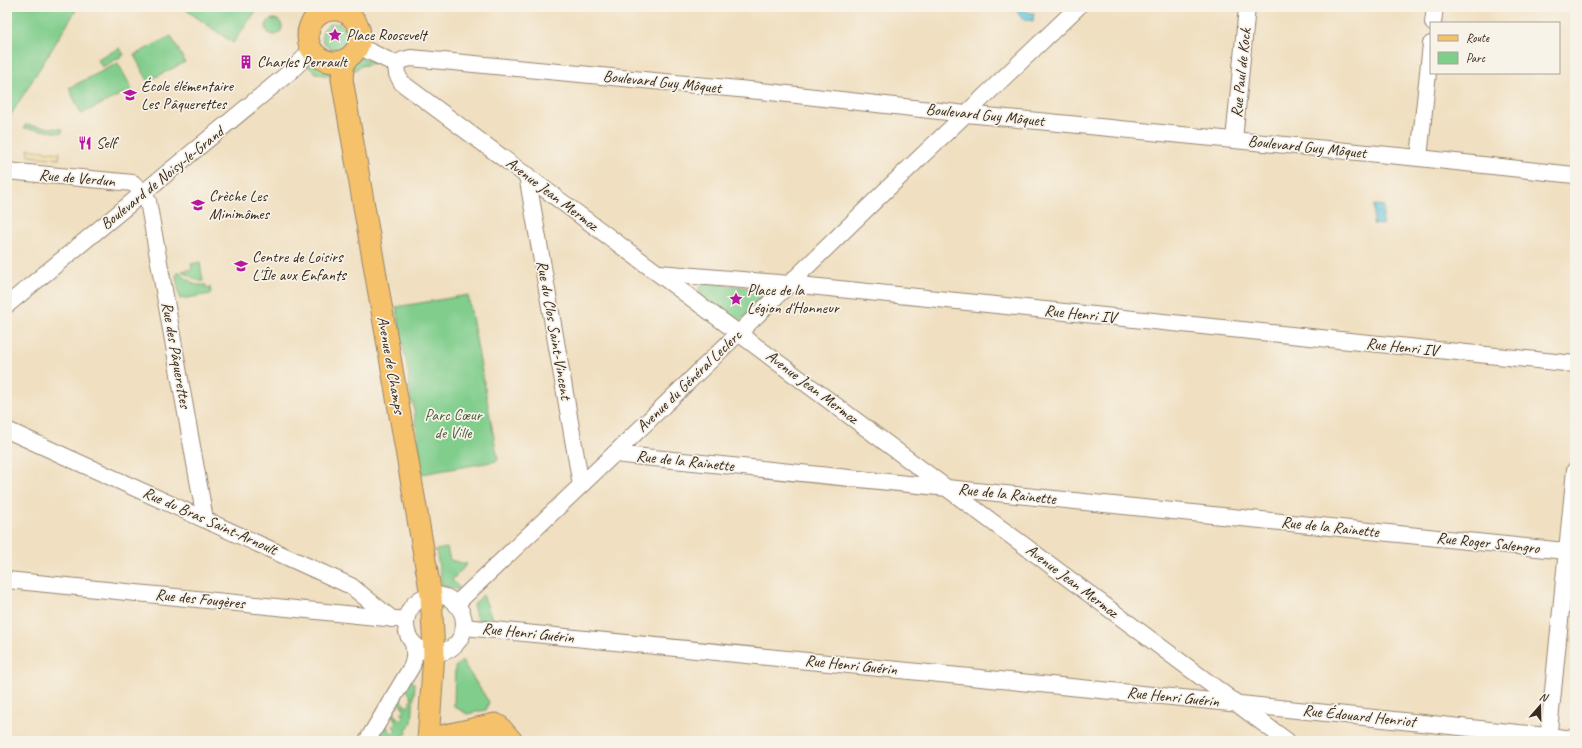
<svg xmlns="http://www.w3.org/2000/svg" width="1582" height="748" font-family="Caveat,sans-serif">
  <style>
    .green { fill: #80cd8c; stroke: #5e7c55 }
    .sand { fill: #eeda9e; stroke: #94825e }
    .water { fill: #5dc3db; stroke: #4c767c }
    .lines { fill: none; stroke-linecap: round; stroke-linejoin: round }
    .minor-casing { stroke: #96846f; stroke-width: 18 }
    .major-casing { stroke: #96846f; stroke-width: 23 }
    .minor { stroke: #fff; stroke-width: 16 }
    .major { stroke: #f5c16b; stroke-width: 21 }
    .labels { text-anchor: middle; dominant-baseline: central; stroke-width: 3.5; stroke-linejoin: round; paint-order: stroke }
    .poi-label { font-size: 16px; fill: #3b2a1e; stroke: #f7f3e8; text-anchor: start }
    .street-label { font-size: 16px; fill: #3b2a1e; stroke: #f7f3e8 }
    .park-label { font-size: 16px; fill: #505b3f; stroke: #f7f3e8 }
  </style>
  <rect width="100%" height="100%" fill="#f7f3e8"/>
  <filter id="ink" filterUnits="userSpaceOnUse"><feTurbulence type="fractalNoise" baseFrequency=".025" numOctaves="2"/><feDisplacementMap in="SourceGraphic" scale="8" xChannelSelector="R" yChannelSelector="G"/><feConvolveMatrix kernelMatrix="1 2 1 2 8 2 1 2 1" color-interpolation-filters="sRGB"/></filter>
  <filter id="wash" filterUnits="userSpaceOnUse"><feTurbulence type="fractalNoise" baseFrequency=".012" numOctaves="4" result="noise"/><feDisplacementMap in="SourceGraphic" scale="16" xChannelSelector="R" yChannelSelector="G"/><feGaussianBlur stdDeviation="0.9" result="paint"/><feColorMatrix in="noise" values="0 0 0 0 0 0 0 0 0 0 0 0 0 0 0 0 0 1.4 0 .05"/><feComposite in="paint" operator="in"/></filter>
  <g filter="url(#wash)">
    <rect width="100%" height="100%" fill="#f0dfc0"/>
    <g class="green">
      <path d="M7,7H78L7,121Z"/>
      <path d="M182,7H259L233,43Z"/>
      <path d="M310,7H315L304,27L305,46L301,51L299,27H304L307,17L313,9Z"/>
      <circle cx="274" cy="27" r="8"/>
      <circle cx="335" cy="36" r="13"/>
      <path d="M171,36L185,62L148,81L134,55Z"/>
      <path d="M120,48L124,55L102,67L97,59Z"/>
      <path d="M360,58L376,60L374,63L361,66L348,74L352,62Z"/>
      <path d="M313,59L328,69L332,77L316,73L305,64Z"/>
      <path d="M118,63L132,89L81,114L69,88Z"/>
      <path d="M25,125L63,129L62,133L24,128Z"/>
      <path d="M200,262L203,281H198L182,271L192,269L191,264Z"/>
      <path d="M179,271L183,276L196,285H206V288L210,287L211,294L180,299L176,276Z"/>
      <path d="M704,282L766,290L768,293L738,323L701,296L699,288Z"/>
      <path d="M468,295L498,460L497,461L422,474L413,402H411L408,377H409L396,307Z"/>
      <path d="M447,548L450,560L467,564L452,580L460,588L458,590L442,585L436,550Z"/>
      <path d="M483,595L493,621L477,620L473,605Z"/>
      <path d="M462,661L489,702L486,710L467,714L454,706L455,667Z"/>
      <path d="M409,679L415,683L412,722L406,730L407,734L383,741H374L384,723L392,733L396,730L393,726L397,723L390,713L392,710L399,720L403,717L401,713L405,710L397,700L399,697L407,707L411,704L409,701L412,698L405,687Z"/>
    </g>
    <path class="sand" d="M28,149L60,153L59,159L29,156Z"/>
    <g class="water">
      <path d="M1020,7H1023L1027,12L1034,13L1033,21L1022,19L1016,10Z"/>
      <path d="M1374,205L1384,206L1382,225L1373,224Z"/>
    </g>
  </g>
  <g filter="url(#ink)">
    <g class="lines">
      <g class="minor-casing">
        <g id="minor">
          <path d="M1433,23L1435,7"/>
          <path d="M358,46L396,64"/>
          <path d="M396,64L403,60L411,58L770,92L966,114L1419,158L1574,175"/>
          <path d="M396,64L397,74L402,83L1287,741"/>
          <path d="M1234,140L1247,7"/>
          <path d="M1419,158L1431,44"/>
          <path d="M7,171L133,183L143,193L148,201L205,519"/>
          <path d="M527,175L581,485"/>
          <path d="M659,273L790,284L1575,364"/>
          <path d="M7,305L291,71L306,56L310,46"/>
          <path d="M7,430L351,586L392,619"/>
          <path d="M614,454L1575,552"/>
          <path d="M7,580L406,620"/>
          <circle cx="435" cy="624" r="29"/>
          <path d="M456,604L614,454L886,190L1078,7"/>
          <path d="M464,627L1192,699L1575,739"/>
          <path d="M367,741L412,666C415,658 415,652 413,643"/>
          <path d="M1548,741L1575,470"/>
        </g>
      </g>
      <g class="major-casing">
        <g id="major">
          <circle cx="334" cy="36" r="26"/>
          <path d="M344,60L342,79L431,595L434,653L428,741"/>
          <path d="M428,739L495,724L499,726L512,741"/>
        </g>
      </g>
      <use href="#minor" class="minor"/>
      <use href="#major" class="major"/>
    </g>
  </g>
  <defs>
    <g id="sight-bare" transform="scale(1.08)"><path d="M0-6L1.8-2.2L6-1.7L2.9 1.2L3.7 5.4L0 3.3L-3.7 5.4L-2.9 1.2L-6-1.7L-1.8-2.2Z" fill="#b5179e" stroke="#f7f3e8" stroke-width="2.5" paint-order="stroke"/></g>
    <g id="building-bare" transform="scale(1.08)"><path d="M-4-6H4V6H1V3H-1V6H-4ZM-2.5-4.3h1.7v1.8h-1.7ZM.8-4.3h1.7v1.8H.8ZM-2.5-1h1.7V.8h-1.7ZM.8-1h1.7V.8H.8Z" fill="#b5179e" stroke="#f7f3e8" stroke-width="2.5" paint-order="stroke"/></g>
    <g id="school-bare" transform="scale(1.08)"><path d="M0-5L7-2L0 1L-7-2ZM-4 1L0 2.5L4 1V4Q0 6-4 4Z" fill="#b5179e" stroke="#f7f3e8" stroke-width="2.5" paint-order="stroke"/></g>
    <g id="restaurant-bare" transform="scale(1.08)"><path d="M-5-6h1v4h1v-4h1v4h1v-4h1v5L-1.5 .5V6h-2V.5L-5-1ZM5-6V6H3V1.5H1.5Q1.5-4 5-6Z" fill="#b5179e" stroke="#f7f3e8" stroke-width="2.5" paint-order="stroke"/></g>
  </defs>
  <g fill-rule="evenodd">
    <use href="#sight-bare" x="335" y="35"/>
    <use href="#building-bare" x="246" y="62"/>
    <use href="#school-bare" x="130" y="95"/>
    <use href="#restaurant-bare" x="85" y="143"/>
    <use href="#school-bare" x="198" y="205"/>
    <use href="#school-bare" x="241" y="266"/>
    <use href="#sight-bare" x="736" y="299"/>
  </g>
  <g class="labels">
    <g class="poi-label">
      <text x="346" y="35">Place Roosevelt</text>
      <text x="257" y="62">Charles Perrault</text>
      <text x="141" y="86">École élémentaire<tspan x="141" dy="18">Les Pâquerettes</tspan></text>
      <text x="96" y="143">Self</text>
      <text x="209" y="196">Crèche Les<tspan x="209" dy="18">Minimômes</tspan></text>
      <text x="252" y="257">Centre de Loisirs<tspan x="252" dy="18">L'Île aux Enfants</tspan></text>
      <text x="747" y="290">Place de la<tspan x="747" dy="18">Légion d'Honneur</tspan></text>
    </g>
    <g class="street-label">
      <text transform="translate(1241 73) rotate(-84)">Rue Paul de Kock</text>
      <text transform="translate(662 82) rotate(6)">Boulevard Guy Môquet</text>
      <text transform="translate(985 115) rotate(6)">Boulevard Guy Môquet</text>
      <text transform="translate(1307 147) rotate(6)">Boulevard Guy Môquet</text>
      <text transform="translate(77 178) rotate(5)">Rue de Verdun</text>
      <text transform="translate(162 178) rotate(-39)">Boulevard de Noisy-le-Grand</text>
      <text transform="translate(552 194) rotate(37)">Avenue Jean Mermoz</text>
      <text transform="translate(1080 314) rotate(6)">Rue Henri IV</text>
      <text transform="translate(554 330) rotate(80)">Rue du Clos Saint-Vincent</text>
      <text transform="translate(1402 347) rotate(6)">Rue Henri IV</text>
      <text transform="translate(176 355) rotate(80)">Rue des Pâquerettes</text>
      <text transform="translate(391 365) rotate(80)">Avenue de Champs</text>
      <text transform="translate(689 381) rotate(-44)">Avenue du Général Leclerc</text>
      <text transform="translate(812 387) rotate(37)">Avenue Jean Mermoz</text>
      <text transform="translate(685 461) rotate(6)">Rue de la Rainette</text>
      <text transform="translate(1007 494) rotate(6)">Rue de la Rainette</text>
      <text transform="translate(210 521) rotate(24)">Rue du Bras Saint-Arnoult</text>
      <text transform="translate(1330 527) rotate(6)">Rue de la Rainette</text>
      <text transform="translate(1488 543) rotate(6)">Rue Roger Salengro</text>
      <text transform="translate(1072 581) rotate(37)">Avenue Jean Mermoz</text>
      <text transform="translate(200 599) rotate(6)">Rue des Fougères</text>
      <text transform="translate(528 633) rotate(6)">Rue Henri Guérin</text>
      <text transform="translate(851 665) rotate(6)">Rue Henri Guérin</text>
      <text transform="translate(1173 697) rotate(6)">Rue Henri Guérin</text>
      <text transform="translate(1359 716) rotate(6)">Rue Édouard Henriot</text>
    </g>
    <g class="park-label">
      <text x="453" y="415">Parc Cœur<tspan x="453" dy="18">de Ville</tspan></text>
    </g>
  </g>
  <rect width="1582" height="748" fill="none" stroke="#f7f3e8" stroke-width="24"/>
  <rect x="1430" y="22" width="130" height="52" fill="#f7f3e8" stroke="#aca397"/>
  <rect x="1438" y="35" width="20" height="6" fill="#f5c16b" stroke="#aca397"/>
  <text x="1466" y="42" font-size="12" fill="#3b2a1e">Route</text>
  <rect x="1438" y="52" width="20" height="12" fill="#80cd8c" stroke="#aca397"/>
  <text x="1466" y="62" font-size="12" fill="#3b2a1e">Parc</text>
  <g transform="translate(1540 706) rotate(20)" stroke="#f7f3e8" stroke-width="3" paint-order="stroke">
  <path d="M0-3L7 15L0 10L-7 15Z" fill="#3b2a1e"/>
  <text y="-6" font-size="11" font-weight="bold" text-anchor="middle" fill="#3b2a1e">N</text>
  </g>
</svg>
